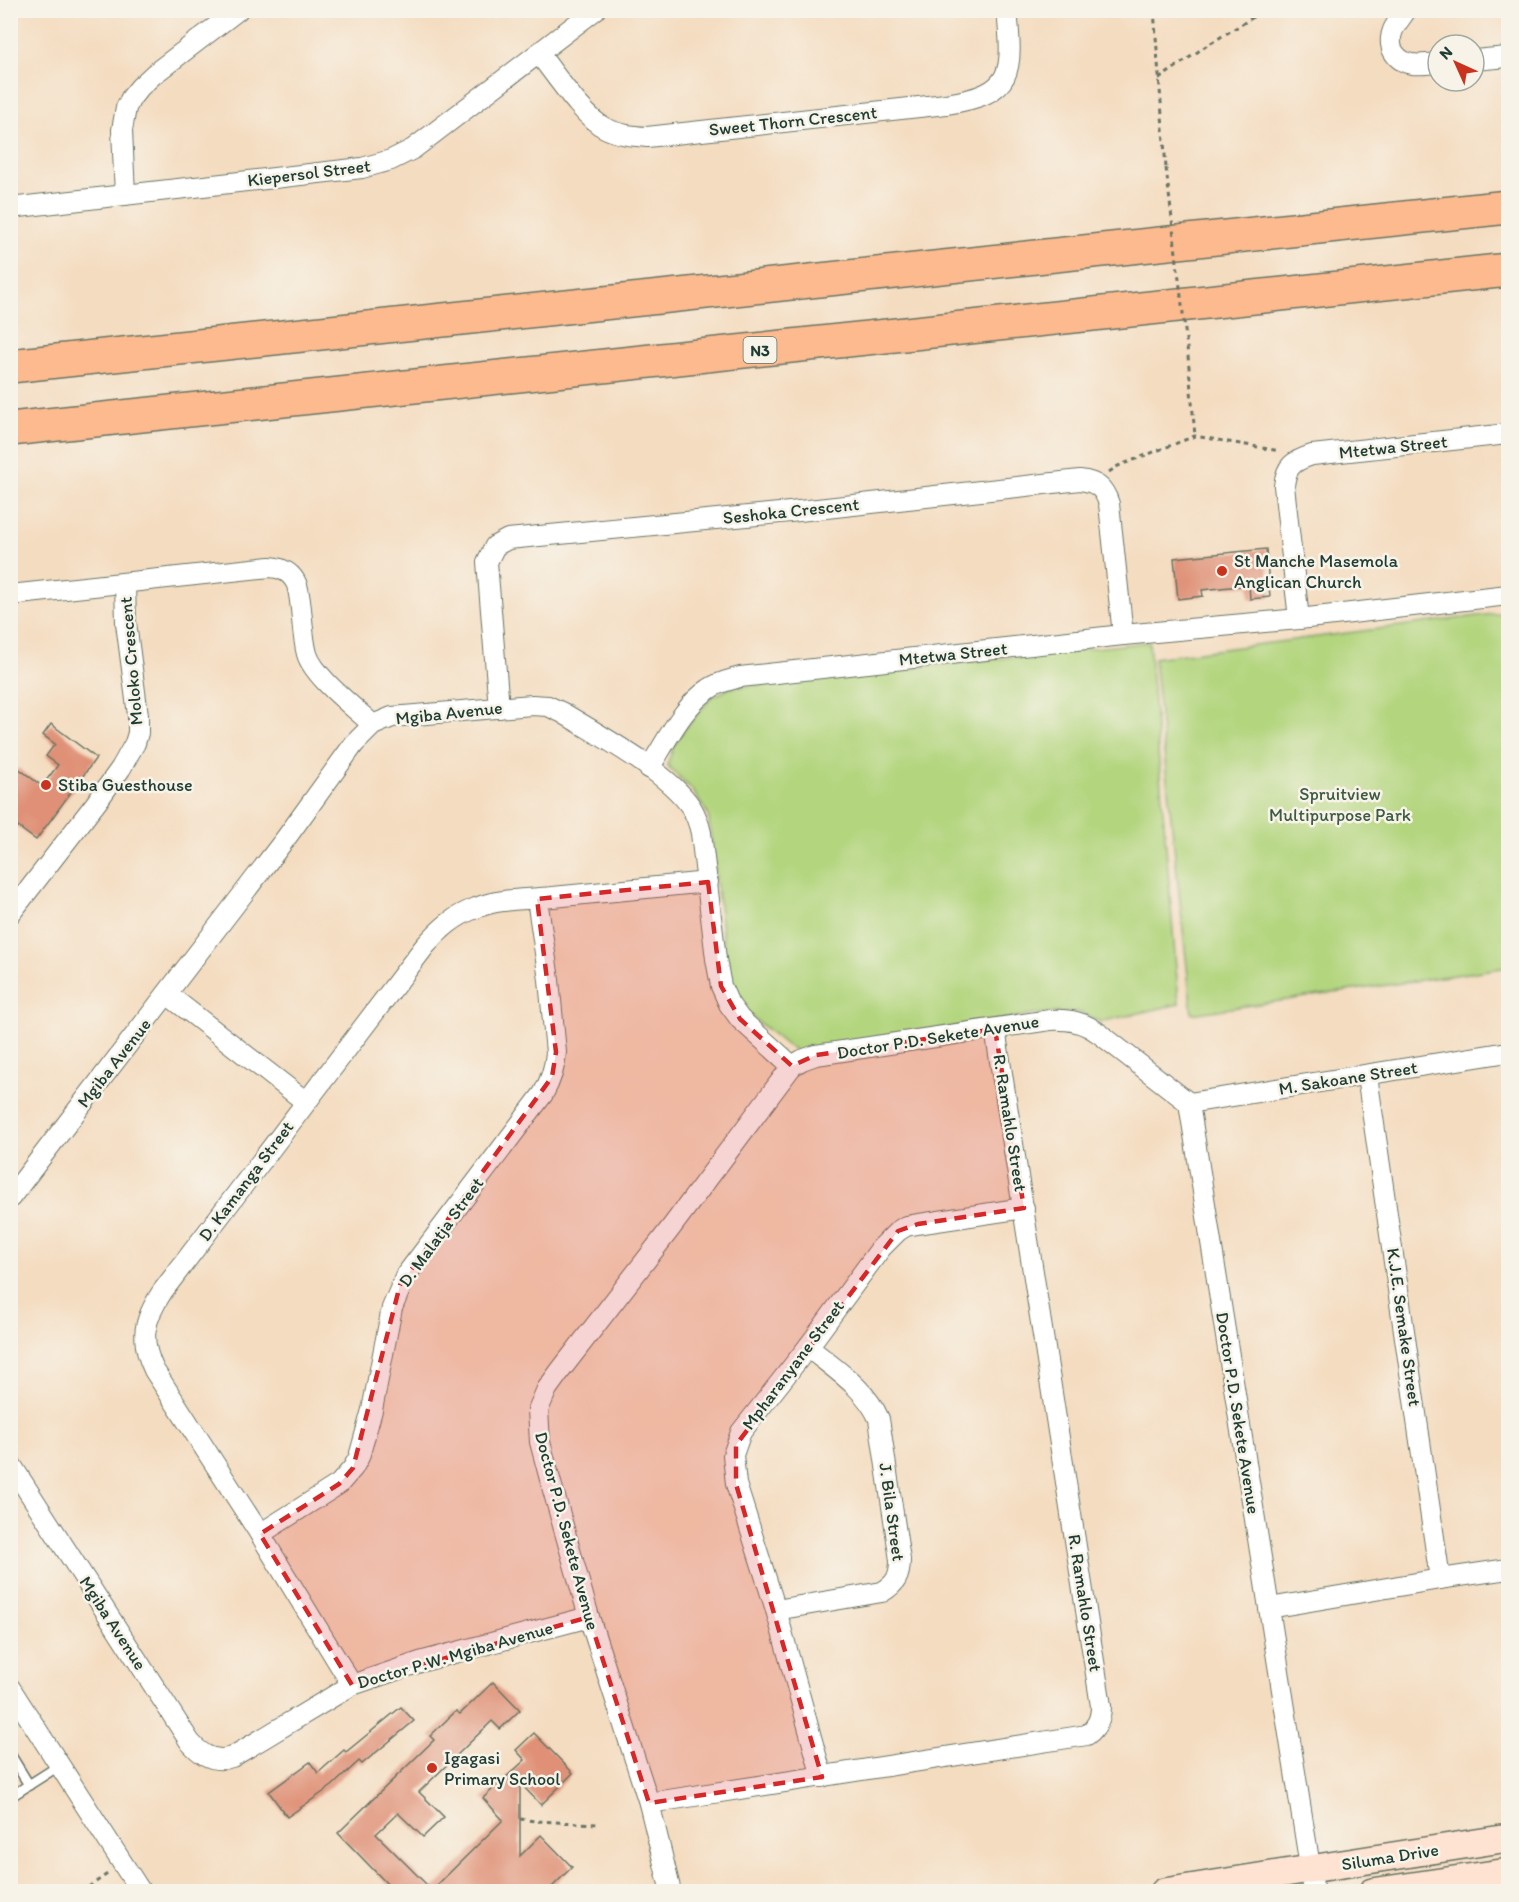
<svg xmlns="http://www.w3.org/2000/svg" width="1519" height="1902" font-family="Itim,sans-serif">
  <style>
    .green { fill: #b3d57e; stroke: #698959; stroke-width: 1.5 }
    .building { fill: #df9076 }
    .lines { fill: none; stroke-linecap: round; stroke-linejoin: round }
    .lane-casing { stroke: #6a7565; stroke-width: 12 }
    .street-casing { stroke: #6a7565; stroke-width: 22 }
    .secondary-casing { stroke: #6a7565; stroke-width: 30 }
    .highway-casing { stroke: #6a7565; stroke-width: 36 }
    .path { stroke: #6a7565; stroke-width: 3; stroke-dasharray: 4.5 4.5; stroke-linecap: butt }
    .lane { stroke: #fff; stroke-width: 9 }
    .street { stroke: #fff; stroke-width: 20 }
    .secondary { stroke: #fee3d2; stroke-width: 27 }
    .highway { stroke: #fcba8e; stroke-width: 33 }
    .path-bridge { stroke: #6a7565; stroke-width: 3; stroke-dasharray: 4.5 4.5; stroke-linecap: butt }
    .marked { fill: #d62828; fill-opacity: 0.2; stroke: #d62828; stroke-width: 4.5; stroke-dasharray: 12 8; stroke-linejoin: round }
    .poi-dot { fill: #c8321e; stroke: #f7f3e8; stroke-width: 2 }
    .labels { text-anchor: middle; dominant-baseline: central; stroke-width: 5; stroke-linejoin: round; paint-order: stroke }
    .shield { fill: #f7f3e8; stroke: #60746a; stroke-width: 1.5 }
    .shield-label { font-size: 16px; font-weight: bold; fill: #1f3d34 }
    .street-label { font-size: 18px; fill: #1f3d34; stroke: #f7f3e8 }
    .poi-label { font-size: 18px; fill: #1f3d34; stroke: #f7f3e8; text-anchor: start }
    .park-label { font-size: 18px; fill: #3d5b43; stroke: #f7f3e8 }
  </style>
  <rect width="100%" height="100%" fill="#f7f3e8"/>
  <filter id="ink" filterUnits="userSpaceOnUse"><feTurbulence type="fractalNoise" baseFrequency=".0167" numOctaves="2"/><feDisplacementMap in="SourceGraphic" scale="12" xChannelSelector="R" yChannelSelector="G"/><feConvolveMatrix kernelMatrix="1 2 1 2 8 2 1 2 1" color-interpolation-filters="sRGB"/></filter>
  <filter id="wash" filterUnits="userSpaceOnUse"><feTurbulence type="fractalNoise" baseFrequency=".008" numOctaves="4" result="noise"/><feDisplacementMap in="SourceGraphic" scale="24" xChannelSelector="R" yChannelSelector="G"/><feGaussianBlur stdDeviation="1.35" result="paint"/><feColorMatrix in="noise" values="0 0 0 0 0 0 0 0 0 0 0 0 0 0 0 0 0 1.4 0 .05"/><feComposite in="paint" operator="in"/></filter>
  <g filter="url(#wash)">
    <rect width="100%" height="100%" fill="#f4dcc0"/>
    <g class="green">
      <path d="M1508,612V967L1192,1014L1154,658Z"/>
      <path d="M1149,642L1179,1004L1100,1022L1080,1012L1038,1014L798,1052L786,1045L741,1008L729,988L708,814L693,791L667,765L673,748L684,730L712,697L730,688Z"/>
    </g>
    <g id="blocks">
      <g class="building">
        <path d="M1266,549L1270,597L1250,599L1249,585L1202,590L1203,596L1178,599L1174,558Z"/>
        <path d="M51,724L96,758L36,840L10,821V779L18,768L42,786L58,765L46,756L55,744L43,735Z"/>
        <path d="M493,1682L520,1710L500,1729L492,1721L419,1792L444,1817L423,1837L398,1813L376,1834L432,1890L503,1820L483,1798L525,1760L516,1750L534,1733L573,1773L541,1805L520,1783V1856L541,1835L572,1867L547,1892H395L338,1833L434,1740L430,1736L456,1711L460,1714Z"/>
        <path d="M401,1707L414,1721L362,1764L359,1761L332,1786L287,1817L269,1792L310,1762L318,1773L344,1750L346,1752Z"/>
      </g>
    </g>
  </g>
  <g filter="url(#ink)">
    <use href="#blocks" fill-opacity="0" stroke="#6a7565" stroke-width="1.5"/>
    <g class="lines">
      <g class="lane-casing">
        <g id="lane">
          <path d="M10,1754L29,1785"/>
          <path d="M10,1797L60,1765"/>
        </g>
      </g>
      <g class="street-casing">
        <g id="street">
          <path d="M1406,10C1402,17 1396,23 1393,30C1390,37 1390,42 1392,49C1401,68 1420,65 1438,63"/>
          <path d="M539,54C556,75 583,117 605,128C619,135 633,136 647,137L946,104C1015,94 1013,72 1007,10"/>
          <path d="M1474,60L1508,57"/>
          <path d="M125,195L122,130L126,108L131,98L140,87L154,74L238,10"/>
          <path d="M10,208L362,168L391,160L413,149L595,10"/>
          <path d="M10,595L270,567C283,568 292,573 297,585C303,607 301,631 307,654C314,677 354,707 373,725"/>
          <path d="M1299,619L1284,486C1286,466 1293,461 1312,455L1508,434"/>
          <path d="M499,708L487,562L495,546L508,539L790,512L1080,480C1097,482 1104,488 1109,504L1123,635"/>
          <path d="M649,768C667,741 682,707 709,689C718,682 730,680 740,677L1123,635L1299,619L1508,595"/>
          <path d="M10,914L96,803L121,768L135,743L138,733V715L126,623L125,583"/>
          <path d="M167,994L306,1102"/>
          <path d="M1367,1076L1440,1579"/>
          <path d="M1189,1103L1508,1052"/>
          <path d="M10,1198L286,838L354,744L373,725L392,717L532,705L548,706L563,713C599,735 668,772 691,807C696,815 699,824 701,833L716,959L721,986L729,1004L740,1019L792,1066"/>
          <path d="M10,1463L190,1742C201,1755 215,1763 232,1757L352,1685L420,1662L589,1617"/>
          <path d="M260,1534L339,1484L353,1468L359,1457L372,1410L392,1308L406,1275L543,1094C551,1080 555,1068 556,1052L549,980L537,899"/>
          <path d="M1269,1608L1440,1579L1508,1569"/>
          <path d="M776,1610L882,1592C896,1584 900,1576 900,1560L879,1419C866,1388 833,1368 808,1347"/>
          <path d="M352,1685L260,1534L154,1370C139,1339 144,1320 162,1292L425,946C440,929 454,916 476,908C500,898 527,900 553,897C604,892 656,887 708,882"/>
          <path d="M10,1688L141,1892"/>
          <path d="M822,1777L776,1610L736,1484L733,1455L741,1432L808,1347L881,1248L898,1231L906,1226L918,1224L1024,1208"/>
          <path d="M649,1803L1087,1735C1097,1727 1101,1719 1101,1706L995,1029"/>
          <path d="M671,1892L649,1803L589,1617L551,1483L540,1442L538,1410L547,1389L560,1371L670,1229L792,1066L802,1060L816,1055L1050,1020C1070,1019 1084,1022 1100,1034L1189,1103L1314,1892"/>
        </g>
      </g>
      <g class="secondary-casing">
        <g id="secondary">
          <path d="M1164,1892L1508,1838"/>
          <path d="M1372,1892L1508,1872"/>
        </g>
      </g>
      <g class="highway-casing">
        <g id="highway">
          <path d="M10,366L1508,207"/>
          <path d="M10,429L1508,270"/>
        </g>
      </g>
      <g class="path">
        <path d="M1154,10L1166,168"/>
        <path d="M1159,79L1206,46L1265,10"/>
        <path d="M1188,356L1195,436"/>
        <path d="M1109,472L1118,466L1195,436L1280,451"/>
        <path d="M520,1819L535,1821L599,1824"/>
        <path d="M81,1892L109,1873"/>
      </g>
      <use href="#lane" class="lane"/>
      <use href="#street" class="street"/>
      <use href="#secondary" class="secondary"/>
      <use href="#highway" class="highway"/>
      <path class="path-bridge" d="M1166,168L1188,356"/>
    </g>
  </g>
  <path class="marked" d="M708,882L721,986L740,1019L792,1066L816,1055L995,1029L1024,1208L918,1224L898,1231L736,1445V1484L822,1777L649,1803L589,1617L352,1685L260,1534L339,1484L353,1468L400,1285L552,1077L556,1052L537,899Z"/>
  <g class="poi-dot">
    <circle cx="1222" cy="571" r="6"/>
    <circle cx="46" cy="785" r="6"/>
    <circle cx="432" cy="1768" r="6"/>
  </g>
  <g class="labels">
    <rect class="shield" x="743.5" y="337" width="33" height="26" rx="4.5"/>
    <g class="shield-label">
      <text x="760" y="350">N3</text>
    </g>
    <g class="street-label">
      <text transform="translate(793 121) rotate(-6)">Sweet Thorn Crescent</text>
      <text transform="translate(309 173) rotate(-7)">Kiepersol Street</text>
      <text transform="translate(1393 447) rotate(-6)">Mtetwa Street</text>
      <text transform="translate(791 511) rotate(-6)">Seshoka Crescent</text>
      <text transform="translate(953 654) rotate(-6)">Mtetwa Street</text>
      <text transform="translate(131 661) rotate(-95)">Moloko Crescent</text>
      <text transform="translate(449 713) rotate(-6)">Mgiba Avenue</text>
      <text transform="translate(938 1037) rotate(-9)">Doctor P.D. Sekete Avenue</text>
      <text transform="translate(114 1063) rotate(-52)">Mgiba Avenue</text>
      <text transform="translate(1348 1078) rotate(-9)">M. Sakoane Street</text>
      <text transform="translate(1010 1123) rotate(81)">R. Ramahlo Street</text>
      <text transform="translate(246 1181) rotate(-53)">D. Kamanga Street</text>
      <text transform="translate(441 1232) rotate(-54)">D. Malatja Street</text>
      <text transform="translate(1404 1327) rotate(82)">K.J.E. Semake Street</text>
      <text transform="translate(793 1365) rotate(-53)">Mpharanyane Street</text>
      <text transform="translate(1238 1413) rotate(81)">Doctor P.D. Sekete Avenue</text>
      <text transform="translate(892 1512) rotate(82)">J. Bila Street</text>
      <text transform="translate(567 1531) rotate(75)">Doctor P.D. Sekete Avenue</text>
      <text transform="translate(1085 1603) rotate(81)">R. Ramahlo Street</text>
      <text transform="translate(113 1623) rotate(57)">Mgiba Avenue</text>
      <text transform="translate(455 1655) rotate(-16)">Doctor P.W. Mgiba Avenue</text>
      <text transform="translate(1390 1857) rotate(-9)">Siluma Drive</text>
    </g>
    <g class="poi-label">
      <text x="1234" y="561">St Manche Masemola<tspan x="1234" dy="21">Anglican Church</tspan></text>
      <text x="58" y="785">Stiba Guesthouse</text>
      <text x="444" y="1758">Igagasi<tspan x="444" dy="21">Primary School</tspan></text>
    </g>
    <g class="park-label">
      <text x="1340" y="794">Spruitview<tspan x="1340" dy="21">Multipurpose Park</tspan></text>
    </g>
  </g>
  <rect width="1519" height="1902" fill="none" stroke="#f7f3e8" stroke-width="36"/>
  <g transform="translate(1456 63) rotate(315)"><circle r="28" fill="#f7f3e8" stroke="#a1aaa0" stroke-width="1.5"/>
  <path d="M0-4.5L10 22L0 15L-10 22Z" fill="#c8321e"/>
  <text y="-9" font-size="16" font-weight="bold" text-anchor="middle" fill="#1f3d34">N</text>
  </g>
</svg>
